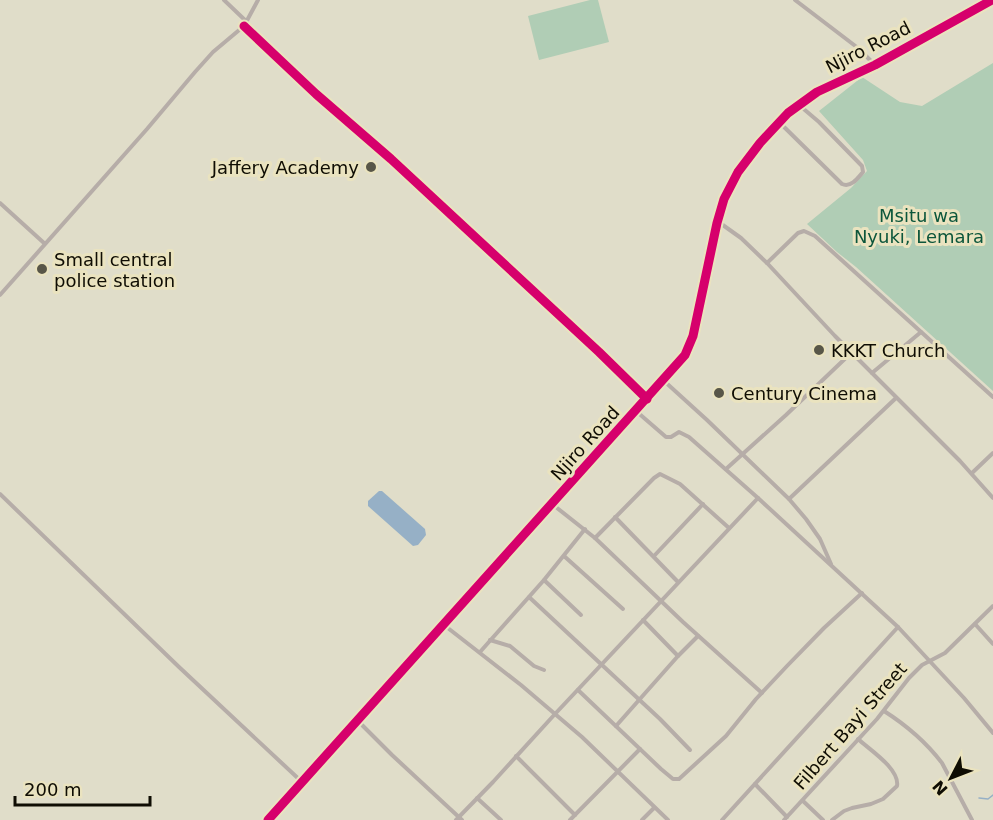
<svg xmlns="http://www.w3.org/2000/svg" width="993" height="820" font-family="'DejaVu Sans',sans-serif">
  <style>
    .green { fill: #b0cdb5 }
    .water { fill: #96b0c6 }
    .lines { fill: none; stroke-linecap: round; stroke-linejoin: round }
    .stream { stroke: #96b0c6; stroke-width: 1.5 }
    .minor { stroke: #b6ada8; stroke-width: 4 }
    .tertiary { stroke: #b6ada8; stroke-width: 4.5 }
    .cycleway-casing { stroke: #eae3bf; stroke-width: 13 }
    .cycleway { stroke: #d6006c; stroke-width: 9 }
    .poi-dot { fill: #585648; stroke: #eae3bf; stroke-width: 2 }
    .labels { text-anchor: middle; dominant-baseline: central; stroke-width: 6; stroke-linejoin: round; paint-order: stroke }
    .street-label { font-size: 18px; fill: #0f0d03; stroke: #eae3bf }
    .poi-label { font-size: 18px; fill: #0f0d03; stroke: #eae3bf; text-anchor: start }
    .park-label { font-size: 18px; fill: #0c563b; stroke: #eae3bf }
  </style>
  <rect width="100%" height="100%" fill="#e0ddc9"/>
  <g class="green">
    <path d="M590,0H598L609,42L539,60L528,16Z"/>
    <path d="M993,63V391L856,267L837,252L807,224L851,188L867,171L863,160L819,111L862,77L900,102L922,106Z"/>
  </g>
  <path class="water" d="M379,491H382L425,529L426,535L418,545L413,546L368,506V501Z"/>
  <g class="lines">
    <path class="stream" d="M979,798L988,799L993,795"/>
    <g class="minor">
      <path d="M224,0L247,22"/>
      <path d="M795,0L858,48L875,65"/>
      <path d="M244,26L316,94L391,159L599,352L647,399"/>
      <path d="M779,122L842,184C851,188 858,178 863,172L862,166L819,122L799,105"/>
      <path d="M0,203L44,243"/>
      <path d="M717,223H720L741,238L767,263L835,336L960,461L993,498"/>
      <path d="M767,263L798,233L804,231L815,236L993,397"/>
      <path d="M0,295L147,129L195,72L213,52L244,26L258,0"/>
      <path d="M872,373L921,332"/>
      <path d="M663,380L707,420L789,499L806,519L820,539L831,564"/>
      <path d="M636,411L666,437H671L679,432L689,437L758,498L898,627L964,698L993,733"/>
      <path d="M726,469L786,415L851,353"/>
      <path d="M972,473L993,453"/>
      <path d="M0,494L179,667L302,782"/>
      <path d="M789,499L896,398"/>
      <path d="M552,504L595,538L683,622L762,693"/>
      <path d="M615,517L678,582"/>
      <path d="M595,538L654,478L660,474L680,484L729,528"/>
      <path d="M564,556L623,609"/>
      <path d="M654,556L703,504"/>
      <path d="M544,580L581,615"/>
      <path d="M529,597L660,719L690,750"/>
      <path d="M643,620L678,656"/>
      <path d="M975,624L993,644"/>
      <path d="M444,625L521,685L582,737L668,820"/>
      <path d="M490,640L510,646L534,666L544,670"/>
      <path d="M480,652L544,580L585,529"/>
      <path d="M578,690L661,769L673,779H679L726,736L756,699L787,666L824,628L862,593"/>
      <path d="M884,711C906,725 926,742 942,763L972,820"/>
      <path d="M358,721L392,755L462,820"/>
      <path d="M616,726L678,656L698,636"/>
      <path d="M516,756L575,815"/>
      <path d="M755,784L787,817"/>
      <path d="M477,798L501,820"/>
      <path d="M803,801L823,820"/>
      <path d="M456,820L493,782L555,714L758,498"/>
      <path d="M570,820L640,749"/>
      <path d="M642,820L654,808"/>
      <path d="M722,820L898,627"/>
      <path d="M784,820L877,719L909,678L922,665L945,653L993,606"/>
      <path d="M832,820L844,811L852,808L871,804L883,799L897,786C900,769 870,750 858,739"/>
    </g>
    <path class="tertiary" d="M268,820L685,355L693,336L717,223L724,199L738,172L760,143L788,113L817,92L875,65L992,0"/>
    <g class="cycleway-casing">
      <g id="cycleway">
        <path d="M244,26L316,94L391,159L599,352L647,399"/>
        <path d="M268,820L685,355L693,336L717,223L724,199L738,172L760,143L788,113L817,92L875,65L992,0"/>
      </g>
    </g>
    <use href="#cycleway" class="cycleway"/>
  </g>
  <g class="poi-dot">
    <circle cx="371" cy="167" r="6"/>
    <circle cx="42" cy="269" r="6"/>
    <circle cx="819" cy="350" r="6"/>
    <circle cx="719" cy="393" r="6"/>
  </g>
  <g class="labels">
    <g class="street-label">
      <text transform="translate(868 47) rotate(-27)">Njiro Road</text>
      <text transform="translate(585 443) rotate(-48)">Njiro Road</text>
      <text transform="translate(850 726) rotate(-49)">Filbert Bayi Street</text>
    </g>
    <g class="poi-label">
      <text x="359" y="167" text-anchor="end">Jaffery Academy</text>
      <text x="54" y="259">Small central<tspan x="54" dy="21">police station</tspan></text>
      <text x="831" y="350">KKKT Church</text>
      <text x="731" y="393">Century Cinema</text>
    </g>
    <g class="park-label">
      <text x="919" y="215">Msitu wa<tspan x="919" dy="21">Nyuki, Lemara</tspan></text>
    </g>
  </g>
  <g transform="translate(951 778) rotate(228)" stroke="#eae3bf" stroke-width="4.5" paint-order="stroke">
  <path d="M0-4.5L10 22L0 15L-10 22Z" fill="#0f0d03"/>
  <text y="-9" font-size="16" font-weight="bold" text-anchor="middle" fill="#0f0d03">N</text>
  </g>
  <path d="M15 796v9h135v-9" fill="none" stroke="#0f0d03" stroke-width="3"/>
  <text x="24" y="796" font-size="18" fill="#0f0d03" stroke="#eae3bf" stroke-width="4.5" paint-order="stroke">200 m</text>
</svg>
